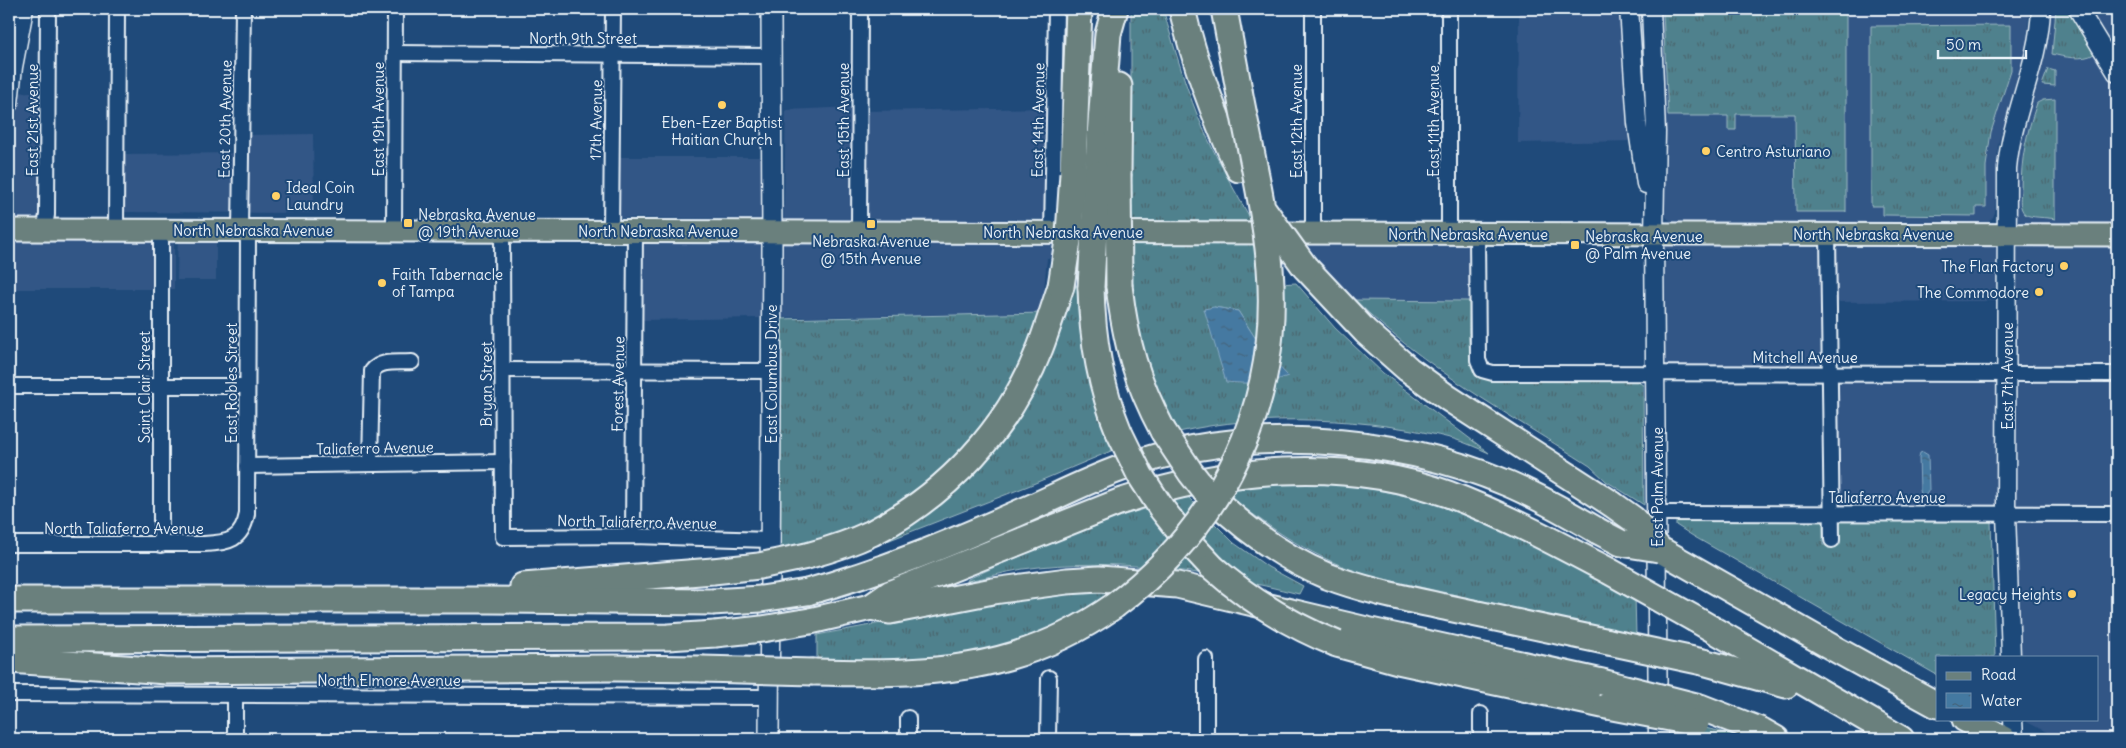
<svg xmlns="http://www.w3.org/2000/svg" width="2126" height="748" font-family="Delius,sans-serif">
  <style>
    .built { fill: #325686 }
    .grass { fill: url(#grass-tufts); stroke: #9cb9c2; fill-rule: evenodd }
    .water { fill: url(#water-ripples); stroke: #86a9c4 }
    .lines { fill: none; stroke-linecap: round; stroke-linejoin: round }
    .minor-casing { stroke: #e8f1f8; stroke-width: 18 }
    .tertiary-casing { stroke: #e8f1f8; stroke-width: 21 }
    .secondary-casing { stroke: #e8f1f8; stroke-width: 22 }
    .primary-casing { stroke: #e8f1f8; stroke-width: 25 }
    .motorway-casing { stroke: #e8f1f8; stroke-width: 29 }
    .minor { stroke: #1f4a7a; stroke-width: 14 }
    .tertiary { stroke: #1f4a7a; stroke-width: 18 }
    .secondary { stroke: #1f4a7a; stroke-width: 19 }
    .primary { stroke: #6a807d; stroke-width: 21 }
    .motorway { stroke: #6a807d; stroke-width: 25 }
    .motorway-bridge-casing { stroke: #e8f1f8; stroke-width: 29; stroke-linecap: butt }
    .motorway-bridge { stroke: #6a807d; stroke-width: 25 }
    .poi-dot { fill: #ffd166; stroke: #1f4a7a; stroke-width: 2 }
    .labels { text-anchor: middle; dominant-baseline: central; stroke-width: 4; stroke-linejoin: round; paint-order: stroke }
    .street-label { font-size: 15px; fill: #e8f1f8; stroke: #1f4a7a }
    .poi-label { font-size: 15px; fill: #e8f1f8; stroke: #1f4a7a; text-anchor: start }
  </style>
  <defs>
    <pattern id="grass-tufts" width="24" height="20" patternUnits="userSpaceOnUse" patternTransform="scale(1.25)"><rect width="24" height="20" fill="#4f818d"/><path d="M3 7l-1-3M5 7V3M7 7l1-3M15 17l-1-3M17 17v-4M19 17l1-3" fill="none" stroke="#4b676f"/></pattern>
    <pattern id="water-ripples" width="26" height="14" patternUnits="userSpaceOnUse" patternTransform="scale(1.25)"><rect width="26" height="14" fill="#4479a1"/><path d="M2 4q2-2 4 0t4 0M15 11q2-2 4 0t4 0" fill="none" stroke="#45637a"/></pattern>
  </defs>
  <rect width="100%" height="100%" fill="#1f4a7a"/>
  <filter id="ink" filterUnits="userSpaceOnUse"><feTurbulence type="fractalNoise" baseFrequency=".02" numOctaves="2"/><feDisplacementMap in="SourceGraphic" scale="10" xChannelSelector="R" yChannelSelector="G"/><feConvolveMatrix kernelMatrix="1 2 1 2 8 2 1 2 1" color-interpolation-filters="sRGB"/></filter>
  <g filter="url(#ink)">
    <g class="built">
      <path d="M1519,9H1627L1637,141L1518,143Z"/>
      <path d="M1657,9H2029L2027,45L1998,145L1995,212L1993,217L1987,224L1981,225L1673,223L1666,217L1663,208Z"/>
      <path d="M2050,9H2071L2117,87V224H2027L2019,221L2015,215V165L2020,137L2046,52Z"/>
      <path d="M2086,9H2117V61Z"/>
      <path d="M42,91L40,223H12L17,93Z"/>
      <path d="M854,107L853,242L1052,243V258H1047L1044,290L1038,313L641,320V243L783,242L786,110Z"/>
      <path d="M1051,108L1049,219L866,222L865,111Z"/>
      <path d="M313,134L314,213L122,212V154L249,153L250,135Z"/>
      <path d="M617,157H763V219L617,218Z"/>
      <path d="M178,230H216V280H177Z"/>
      <rect x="15" y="232" width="159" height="57"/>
      <path d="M1300,235L1475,237V301L1349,300Z"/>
      <path d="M1665,244H1815L1820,251V366H1668L1665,360Z"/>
      <path d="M1837,244H1993L1997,251V301L1836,302L1835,249Z"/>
      <path d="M2117,244V305L2112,306V364L2117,366V369L2015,368L2014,249L2016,246Z"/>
      <path d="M1841,380L1998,382L1999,507H1840L1837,384Z"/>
      <path d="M2013,381H2117V509L2014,508Z"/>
      <path d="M2015,521H2117V739H2060L2021,719H2097V657H2018L2013,522Z"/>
    </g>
    <g class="grass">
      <path d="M1131,9H1163C1175,50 1187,93 1205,133C1219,163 1235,192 1252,221H1131Z"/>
      <path d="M2056,9H2067L2094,54C2084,61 2063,57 2052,54Z"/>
      <path d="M1663,12H1846V212H1796L1795,114H1736V130H1728V116H1668Z"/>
      <path d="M2011,25V70L1991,132L1986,166V207H1976V216L1883,215V206H1871V26Z"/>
      <path d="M2048,69L2055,71V86L2042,85Z"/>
      <path d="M2055,99V219C2048,217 2029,218 2025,214C2019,208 2020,199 2021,192C2021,158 2026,135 2037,103L2043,100Z"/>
      <path d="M1259,241L1263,285L1296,283L1335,328L1383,373L1489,453C1478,448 1466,443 1454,439C1372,418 1261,412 1179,432C1162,402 1146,371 1138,337C1130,306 1131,273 1131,242ZM1214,307L1238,311L1261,347L1287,376Z"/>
      <path d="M1069,285L1083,287L1118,448L1028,486L859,552L949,492Z"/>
      <path d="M1355,300L1469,301C1470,327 1462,365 1488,379L1636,381L1643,385L1644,505L1606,481L1590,466C1509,414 1424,368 1355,300Z"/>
      <path d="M1044,313L1035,340L987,425L921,490L878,516L854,528L806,544L776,549L777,319Z"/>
      <path d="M1318,483C1379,487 1439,501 1495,525C1543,546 1589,572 1635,596L1636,635L1370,576C1315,559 1272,530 1228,495L1235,486L1263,484Z"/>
      <path d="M1186,495L1234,543L1268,567L1303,586L1299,594C1211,572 1114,556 1023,569C1004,572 986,578 967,581L968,579L1019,556L1126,512Z"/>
      <path d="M1676,520L1823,521V545H1840V521H1991L1995,657H1937V675L1693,536L1676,525Z"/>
      <path d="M1075,591H1120L1074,619L1015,644L951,659L817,662V635L1005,600Z"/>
      <path d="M1670,720L1753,739H1670Z"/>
    </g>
    <g class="water">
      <path d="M1214,307L1238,311L1261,347L1288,376C1268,384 1247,384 1226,382L1204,309Z"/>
      <path d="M1923,452L1928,455L1929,490L1925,496L1921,494L1920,490L1919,457L1920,453Z"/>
    </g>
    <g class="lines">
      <g class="minor-casing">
        <g id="minor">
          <path d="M395,53L771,56"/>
          <path d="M116,230L117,9"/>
          <path d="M161,230V545"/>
          <path d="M240,230L243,9"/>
          <path d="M394,230L395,9"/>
          <path d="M44,231L47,215L48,9"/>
          <path d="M502,231L503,537L633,536L770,540"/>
          <path d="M611,231L613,9"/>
          <path d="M859,232L860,9"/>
          <path d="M1052,232L1056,9"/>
          <path d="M1313,233V9"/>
          <path d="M1449,234V9"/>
          <path d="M1477,234L1478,360L1482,370L1493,373L2117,374"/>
          <path d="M1828,234L1832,540"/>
          <path d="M503,370L771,371"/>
          <path d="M9,386H247"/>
          <path d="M370,464L372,371C381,359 399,363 412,362"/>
          <path d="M247,466L503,462"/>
          <path d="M1657,513L2117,514"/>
          <path d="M633,536L635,231"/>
          <path d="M9,544H204C229,543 242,540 247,514L248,230"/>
          <path d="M9,694L769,697"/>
          <path d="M1481,714V739"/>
          <path d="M235,739V696"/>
          <path d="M908,739V718"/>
          <path d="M1048,739L1049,678"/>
          <path d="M1206,739V659"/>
        </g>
      </g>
      <g class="tertiary-casing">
        <g id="tertiary">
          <path d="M1629,9L1637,123L1646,184"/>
          <path d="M1651,9L1656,132L1654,234L1658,739"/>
          <path d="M2078,9L2117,73"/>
          <path d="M9,103L13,67L24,9"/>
          <path d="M2011,657L2006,513L2007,168C2012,114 2039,64 2041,9"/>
          <path d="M2013,719L2014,739"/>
        </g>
      </g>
      <g class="secondary-casing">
        <path id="secondary" d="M769,739L772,245L771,9"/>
      </g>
      <g class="primary-casing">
        <path id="primary" d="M9,230L2117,235"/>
      </g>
      <g class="motorway-casing">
        <g id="motorway">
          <path d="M1182,9C1195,64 1215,118 1239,169"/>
          <path d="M1224,9L1239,90"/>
          <path d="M1073,173L1079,9"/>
          <path d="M1097,174L1108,34L1115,9"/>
          <path d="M1118,174L1119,86"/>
          <path d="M1305,267L1366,332L1408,369L1448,398L1612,504"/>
          <path d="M1119,286C1126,344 1136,380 1163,431"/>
          <path d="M1091,287C1092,337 1100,386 1119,432"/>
          <path d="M1206,492C1241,526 1281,557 1327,576C1366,591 1408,599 1449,608C1502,619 1555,631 1609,642"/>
          <path d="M1162,509L1184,537L1212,567"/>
          <path d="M1659,549L1835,649L1937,705"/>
          <path d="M807,556C829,550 851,543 872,533C948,494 1009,428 1040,348C1048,327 1054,307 1061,286"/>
          <path d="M523,586L713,571"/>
          <path d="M807,592C881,572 953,542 1023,511C1055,497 1086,481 1119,469C1238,424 1392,434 1509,484C1539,497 1569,514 1598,531"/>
          <path d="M9,600H490L712,602"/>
          <path d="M871,607L890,611L993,591L1067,581L1099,579L1177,585L1371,631L1602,682"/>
          <path d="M1695,619L1901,739"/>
          <path d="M810,621L871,607L891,593L1119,502C1224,468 1342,456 1448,494C1504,515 1556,543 1609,571"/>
          <path d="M9,639L668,637L715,634"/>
          <path d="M1337,644L1398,661L1607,706"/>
          <path d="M9,660L167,671L614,668L702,669"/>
          <path d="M1703,662L1786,685"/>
          <path d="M813,672C927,675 1017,674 1114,606"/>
          <path d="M1700,707L1762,731L1776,739"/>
          <path d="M1965,719L2003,739"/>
        </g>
      </g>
      <use href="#minor" class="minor"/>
      <use href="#tertiary" class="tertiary"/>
      <use href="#secondary" class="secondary"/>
      <use href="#primary" class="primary"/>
      <use href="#motorway" class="motorway"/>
      <g class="motorway-bridge-casing">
        <g id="motorway-bridge">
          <path d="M1118,174L1119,286"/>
          <path d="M1264,210L1305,267"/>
          <path d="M1061,286L1069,234L1073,173"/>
          <path d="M1091,287L1097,174"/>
          <path d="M1163,431L1191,473L1206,492"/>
          <path d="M1119,432L1140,475L1162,509"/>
          <path d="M1612,504L1633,519L1659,549"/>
          <path d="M1598,531L1621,543L1659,549"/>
          <path d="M1212,567C1249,600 1290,625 1337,644"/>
          <path d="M713,571L759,566L807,556"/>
          <path d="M1609,571L1695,619"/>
          <path d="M712,602L761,599L807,592"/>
          <path d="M1114,606C1222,525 1281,405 1270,268C1265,209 1250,149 1239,90"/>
          <path d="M715,634L762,629L810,621"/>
          <path d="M1609,642L1703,662"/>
          <path d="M702,669L813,672"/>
          <path d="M1602,682L1700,707"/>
          <path d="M1607,706L1696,723"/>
        </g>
      </g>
      <use href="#motorway-bridge" class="motorway-bridge"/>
    </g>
  </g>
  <g class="poi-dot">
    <circle cx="722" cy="105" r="5"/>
    <circle cx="1706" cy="151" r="5"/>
    <circle cx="276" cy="196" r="5"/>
    <rect x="403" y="218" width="10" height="10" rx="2.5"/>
    <rect x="866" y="219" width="10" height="10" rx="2.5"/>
    <rect x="1570" y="240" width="10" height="10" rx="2.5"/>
    <circle cx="2064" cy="266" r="5"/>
    <circle cx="382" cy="283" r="5"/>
    <circle cx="2039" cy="292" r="5"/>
    <circle cx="2072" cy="594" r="5"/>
  </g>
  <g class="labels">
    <g class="street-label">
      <text x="583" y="38">North 9th Street</text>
      <text transform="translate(225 119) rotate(-89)">East 20th Avenue</text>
      <text transform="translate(378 119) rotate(-90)">East 19th Avenue</text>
      <text transform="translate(32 120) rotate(-90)">East 21st Avenue</text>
      <text transform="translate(596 120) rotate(-89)">17th Avenue</text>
      <text transform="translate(843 120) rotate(-90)">East 15th Avenue</text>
      <text transform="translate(1038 120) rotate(-89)">East 14th Avenue</text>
      <text transform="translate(1296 121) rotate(-90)">East 12th Avenue</text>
      <text transform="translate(1433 121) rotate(-90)">East 11th Avenue</text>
      <text x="253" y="230">North Nebraska Avenue</text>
      <text x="658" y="231">North Nebraska Avenue</text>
      <text x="1063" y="232">North Nebraska Avenue</text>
      <text x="1468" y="234">North Nebraska Avenue</text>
      <text x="1873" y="234">North Nebraska Avenue</text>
      <text x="1805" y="357">Mitchell Avenue</text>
      <text transform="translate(771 374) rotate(-90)">East Columbus Drive</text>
      <text transform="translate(2007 376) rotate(-90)">East 7th Avenue</text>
      <text transform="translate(231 383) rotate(-90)">East Robles Street</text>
      <text transform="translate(486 384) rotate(-90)">Bryan Street</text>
      <text transform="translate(618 384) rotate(-89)">Forest Avenue</text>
      <text transform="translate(144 387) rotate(-90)">Saint Clair Street</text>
      <text transform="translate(375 448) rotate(-1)">Taliaferro Avenue</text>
      <text transform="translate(1657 487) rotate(-90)">East Palm Avenue</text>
      <text x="1887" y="497">Taliaferro Avenue</text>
      <text transform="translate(637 522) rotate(1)">North Taliaferro Avenue</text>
      <text x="124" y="528">North Taliaferro Avenue</text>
      <text x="389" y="680">North Elmore Avenue</text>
    </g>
    <g class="poi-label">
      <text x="722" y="122" text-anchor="middle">Eben-Ezer Baptist<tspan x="722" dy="17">Haitian Church</tspan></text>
      <text x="1716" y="151">Centro Asturiano</text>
      <text x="286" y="187">Ideal Coin<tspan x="286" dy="17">Laundry</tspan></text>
      <text x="418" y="214">Nebraska Avenue<tspan x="418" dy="17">@ 19th Avenue</tspan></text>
      <text x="1585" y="236">Nebraska Avenue<tspan x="1585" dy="17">@ Palm Avenue</tspan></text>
      <text x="871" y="241" text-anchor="middle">Nebraska Avenue<tspan x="871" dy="17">@ 15th Avenue</tspan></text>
      <text x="2054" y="266" text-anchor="end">The Flan Factory</text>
      <text x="392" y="274">Faith Tabernacle<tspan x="392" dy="17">of Tampa</tspan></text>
      <text x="2029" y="292" text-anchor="end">The Commodore</text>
      <text x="2062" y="594" text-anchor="end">Legacy Heights</text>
    </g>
  </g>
  <rect width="2126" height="748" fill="none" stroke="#1f4a7a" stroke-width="30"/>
  <rect x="15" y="15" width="2096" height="718" fill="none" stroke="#e8f1f8" stroke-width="2" filter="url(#ink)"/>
  <rect x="1936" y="656" width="162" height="65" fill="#1f4a7a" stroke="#6f8dac"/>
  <rect x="1946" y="672" width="25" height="8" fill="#6a807d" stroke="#6f8dac"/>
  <text x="1981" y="680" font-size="15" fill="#e8f1f8">Road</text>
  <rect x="1946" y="693" width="25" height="15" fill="url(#water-ripples)" stroke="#6f8dac"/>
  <text x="1981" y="706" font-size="15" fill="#e8f1f8">Water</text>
  <path d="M1938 50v8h88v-8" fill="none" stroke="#e8f1f8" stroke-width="2.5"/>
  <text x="1946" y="50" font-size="15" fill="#e8f1f8" stroke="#1f4a7a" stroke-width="4" paint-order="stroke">50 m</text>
</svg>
